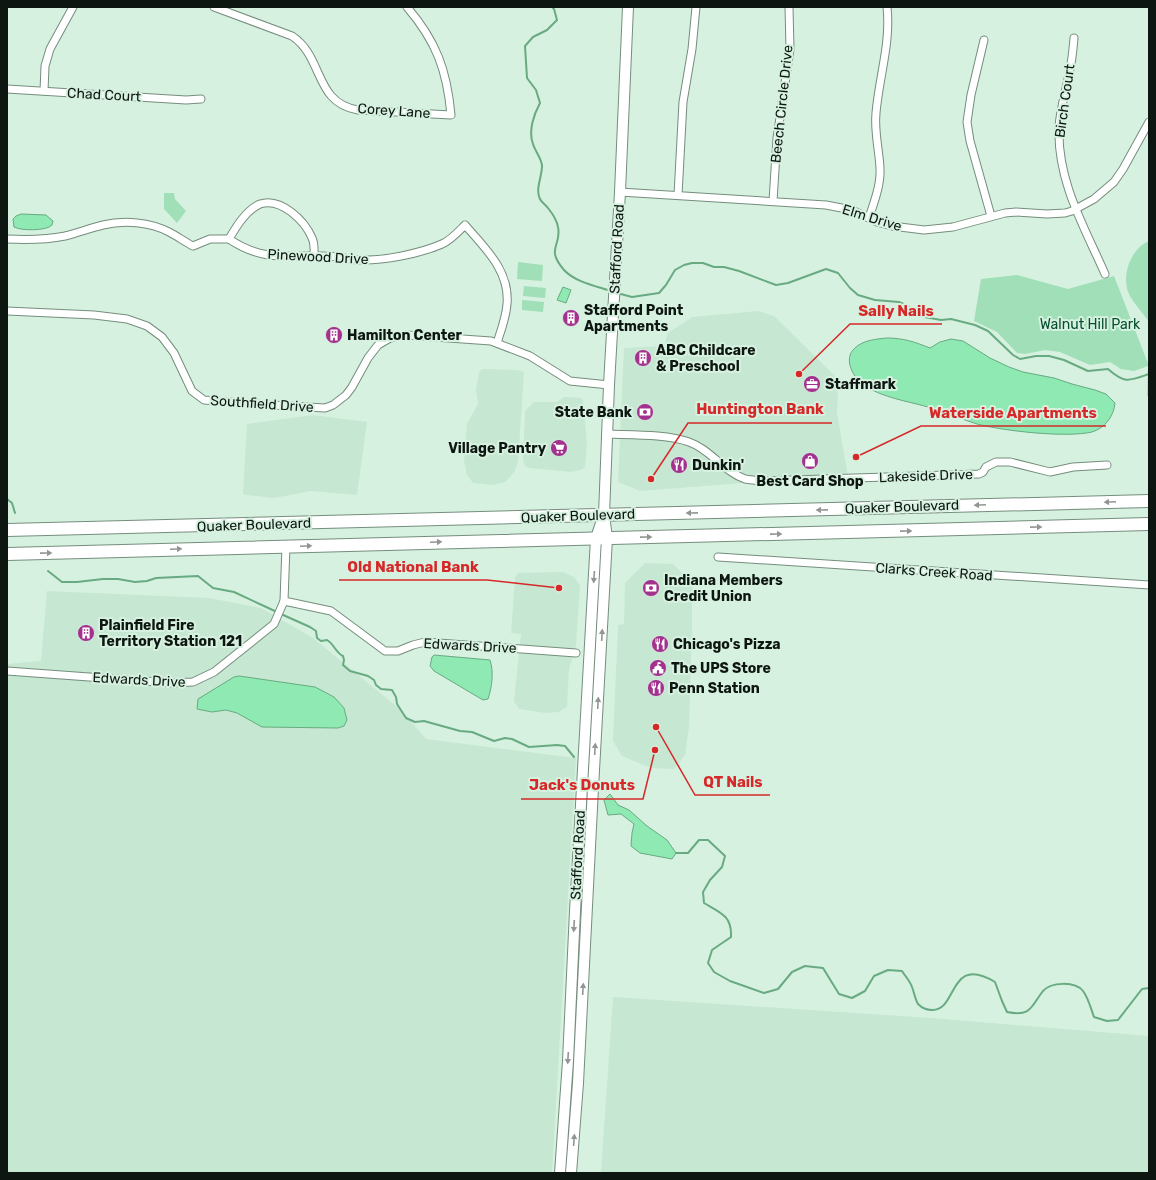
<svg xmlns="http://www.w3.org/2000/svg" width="1156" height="1180" font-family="Rubik,sans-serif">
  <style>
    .built { fill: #c6e7d1 }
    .green { fill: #a0dfb7 }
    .water { fill: #8fe9b2; stroke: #68aa81 }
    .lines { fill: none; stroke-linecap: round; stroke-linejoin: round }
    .stream { stroke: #68aa81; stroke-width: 2 }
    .street-casing { stroke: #758d7d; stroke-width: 9 }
    .secondary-casing { stroke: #758d7d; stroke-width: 12 }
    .primary-casing { stroke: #758d7d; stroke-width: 14 }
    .street { stroke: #fff; stroke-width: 7 }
    .secondary { stroke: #fff; stroke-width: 10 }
    .primary { stroke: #fff; stroke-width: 12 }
    .oneway { fill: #929693 }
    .labels { text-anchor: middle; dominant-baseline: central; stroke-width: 4; stroke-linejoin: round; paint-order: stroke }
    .street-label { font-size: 14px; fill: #0d1610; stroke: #d7f1e0 }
    .poi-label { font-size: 14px; font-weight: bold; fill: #0d1610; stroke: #d7f1e0; text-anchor: start }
    .park-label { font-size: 14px; fill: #054f2d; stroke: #d7f1e0 }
    .leader { fill: none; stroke: #d62828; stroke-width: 1.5 }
    .callout-dot { fill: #d62828; stroke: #d7f1e0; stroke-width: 1.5 }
    .callout-label { font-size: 15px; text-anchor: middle; font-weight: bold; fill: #d62828; stroke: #d7f1e0; stroke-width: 4; stroke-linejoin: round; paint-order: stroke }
  </style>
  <rect width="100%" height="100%" fill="#d7f1e0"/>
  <g class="built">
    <path d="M758,311L774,316L835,376L838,389L837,413L849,482L743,483L640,491L618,482L624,348L664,346L668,333L692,317Z"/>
    <path d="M482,369L517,370L524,372L518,462L514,472L505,482L493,485L473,483L467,475L464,461L467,424L478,404L476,390L479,373Z"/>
    <path d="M564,397L581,398L583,400L587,445L585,467L581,470L571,472L529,468L525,466L523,459L525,411L534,402H557Z"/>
    <path d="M313,415L367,422L357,495L311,491L274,498L246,495L243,494L247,424Z"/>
    <path d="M645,563L673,564L692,583V630L689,727L685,755L674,769L651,768L622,756L613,741L618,625L624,624L625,583Z"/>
    <path d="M563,572L574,577L580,586L576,645L569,669L567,707L558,712L546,713L519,709L514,701L521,634L511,633L515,578L518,573Z"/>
    <path d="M47,591L209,598L261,608L313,638L401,710L426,739L576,758L552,1173H7V664L41,661Z"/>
    <path d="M613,997L931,1018L1149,1036V1173H601Z"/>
  </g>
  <g class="green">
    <path d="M164,193H174L175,199L186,211L177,223L164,209Z"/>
    <path d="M1149,241V322C1143,313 1135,305 1130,296C1120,278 1130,249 1149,241Z"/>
    <path d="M518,262L543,265L542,281L517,279Z"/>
    <path d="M1017,275L1068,289L1114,276L1149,366V396H1147L1148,366L1134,371L1121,369L1110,362L1090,365L1060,352L1045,350L1025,354L1017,353L997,332L974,321L981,279Z"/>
    <path d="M524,286L546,288L545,298L523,296Z"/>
    <path d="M522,300L544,302L543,312L522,310Z"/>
  </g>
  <g class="water">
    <path d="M21,214L46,215L53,221L52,225C47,231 21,231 14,227L13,219L16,216Z"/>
    <path d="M563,287L571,290L566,303L557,300Z"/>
    <path d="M887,338C903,338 915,342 930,348L940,342L951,339L963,341L990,358L1009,367L1023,372L1054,378L1072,384L1095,390L1106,394L1115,403C1114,416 1105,428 1092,432C1066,438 1004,431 977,424C961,419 945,412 928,407C907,401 884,398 865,386C854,379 842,359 855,348C863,340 877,339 887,338Z"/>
    <path d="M434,655L490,660C494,672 492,687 488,699L483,700L434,671L430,666L432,657Z"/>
    <path d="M239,676L315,687L334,697L344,708L347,720L344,726L338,728L262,727L237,713L226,710L212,712L197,709L198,699L234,677Z"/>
    <path d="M610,794L618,805L629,810L647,826L667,840L676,853L672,859L640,853L631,846L632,833L634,824L621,814L608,815L604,800Z"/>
  </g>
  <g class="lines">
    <g class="stream">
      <path d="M552,7L554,9L557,20L547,30L533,37L525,46L527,78L536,90L540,103C534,114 528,131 533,144C535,151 542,159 542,166C542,177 535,189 540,199C542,203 546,205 548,208C552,213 557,221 558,227C562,246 545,248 564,270C575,282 596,286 611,291"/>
      <path d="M617,293L632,297L659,293L666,285L675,270L684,265L692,263H703L714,267H724L739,271L776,285L788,283L826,269L838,273L850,288L858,295L875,300L899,302L908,306L919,316L941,320L951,319L975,325L988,331L1013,355L1020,359L1036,356H1049L1064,360L1088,371L1108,369C1125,384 1129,381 1149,374"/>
      <path d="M7,499L12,503L15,513"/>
      <path d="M48,571L62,582H77L103,579H118L135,582L147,581L156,578L198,576L213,588L234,592L277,612"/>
      <path d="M281,614L310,627L316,631L317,638L321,641L327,640C334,644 336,653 343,656L344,660L343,665L350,671L368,676L374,680L376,685L381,689L392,690L396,697L397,704L406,718L415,722L424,721L460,731L472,732L494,741L505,738L512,739L529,747L557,745L565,746L574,757"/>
      <path d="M676,853H688L699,840H708L725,856L722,867L710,880L703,892L704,903C721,913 732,916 731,937L712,950L708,963L714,972L730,981L764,993L778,989L792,972L805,966L823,968L839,994L852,998L865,991L874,976L888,970L902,971C905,976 910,981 912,987C914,992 915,999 918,1004C922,1008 926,1010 932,1010C958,1011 948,954 995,982L1002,1001L1007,1012C1032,1017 1031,1006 1043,991C1051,982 1075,981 1083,991C1088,997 1091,1009 1094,1017L1107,1021L1118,1020L1142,989L1149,988"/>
    </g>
    <g class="street-casing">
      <g id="street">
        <path d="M214,7L292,36C324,57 314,103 358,110L451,115C447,70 436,41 407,7"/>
        <path d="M1074,38C1073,50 1072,62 1069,74C1066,91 1060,109 1059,127C1057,181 1084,226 1105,274"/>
        <path d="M984,40L971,95L967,122L970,141L991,216"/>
        <path d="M7,89L186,100L201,99"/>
        <path d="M44,91L45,66L50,49L73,7"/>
        <path d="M620,192L826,205L852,210L877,222L892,226L924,230L953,227L1005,213L1016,212L1047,214L1065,213L1072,211L1094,199L1114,182L1123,169L1149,122"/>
        <path d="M678,195L683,102L692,49L696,7"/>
        <path d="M773,201L777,138L790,49L789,7"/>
        <path d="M869,218C874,202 881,185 880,168C879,149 874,131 876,113C879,77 891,43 887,7"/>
        <path d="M7,239C27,240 45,240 65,236C78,233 90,228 103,225C124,220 150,222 169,232C177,236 185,242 193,246L210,239H229C263,262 287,255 325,256C337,256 347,259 358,260C383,261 419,254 442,244C451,240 458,232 465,225C485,248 510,271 507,304C506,318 501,330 497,343"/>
        <path d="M229,239C236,227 246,210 260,204C281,197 305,221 312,238C315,244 314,251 314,257"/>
        <path d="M7,311L94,315L127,319L147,326L162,337L174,353L192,391L204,400L253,404L325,408L333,405L346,395L352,387L368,358L378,345L390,338L406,335L491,341L530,356L570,381L609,385"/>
        <path d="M607,434C631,435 667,434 689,442C710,449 724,472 745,479C750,480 755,480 760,481L979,474L983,472L986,467L996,462H1010L1050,472L1073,467L1107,465"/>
        <path d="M286,546L284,601L331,611L385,651H398L413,645L425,642L576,653"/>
        <path d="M718,557L1149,585"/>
        <path d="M7,671L171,683L193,682L214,672L274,624L284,601"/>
      </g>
    </g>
    <g class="secondary-casing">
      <g id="secondary">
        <path d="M560,1173L568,1061L575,911L596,538L603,517"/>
        <path d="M571,1173L578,1083L593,788L607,538L604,515L609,385L620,192L628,7"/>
      </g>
    </g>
    <g class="primary-casing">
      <g id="primary">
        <path d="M7,530L1149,501"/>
        <path d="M7,554L1149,524"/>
      </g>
    </g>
    <use href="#street" class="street"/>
    <use href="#secondary" class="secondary"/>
    <use href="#primary" class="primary"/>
  </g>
  <defs><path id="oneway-solid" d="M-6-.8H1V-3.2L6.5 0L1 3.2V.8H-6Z"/></defs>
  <g class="oneway">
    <use href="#oneway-solid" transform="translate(1110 502) rotate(178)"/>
    <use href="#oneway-solid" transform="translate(980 505) rotate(178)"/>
    <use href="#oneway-solid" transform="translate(822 510) rotate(179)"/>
    <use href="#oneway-solid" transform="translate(692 513) rotate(179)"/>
    <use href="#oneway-solid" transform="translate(1036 527) rotate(-1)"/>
    <use href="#oneway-solid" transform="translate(906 531) rotate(-1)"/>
    <use href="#oneway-solid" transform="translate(776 534) rotate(-1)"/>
    <use href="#oneway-solid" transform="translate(646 537) rotate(-1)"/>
    <use href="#oneway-solid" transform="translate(436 542) rotate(-2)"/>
    <use href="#oneway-solid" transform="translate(306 546) rotate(-2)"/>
    <use href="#oneway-solid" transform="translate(176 549) rotate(-2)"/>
    <use href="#oneway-solid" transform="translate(46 553) rotate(-1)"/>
    <use href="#oneway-solid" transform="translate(594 577) rotate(94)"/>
    <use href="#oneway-solid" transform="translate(602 635) rotate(-87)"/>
    <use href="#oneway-solid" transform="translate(598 703) rotate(-87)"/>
    <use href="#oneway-solid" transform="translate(595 749) rotate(-87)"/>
    <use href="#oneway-solid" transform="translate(574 926) rotate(93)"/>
    <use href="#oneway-solid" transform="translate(583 989) rotate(-87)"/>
    <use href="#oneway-solid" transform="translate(568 1058) rotate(93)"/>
    <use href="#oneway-solid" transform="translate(574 1140) rotate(-86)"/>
  </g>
  <defs>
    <g id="building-disc" transform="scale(0.9)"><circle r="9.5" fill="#a3328e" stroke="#d7f1e0"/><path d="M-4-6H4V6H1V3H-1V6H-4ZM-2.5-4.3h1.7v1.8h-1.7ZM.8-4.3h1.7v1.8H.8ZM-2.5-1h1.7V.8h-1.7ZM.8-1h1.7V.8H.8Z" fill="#fff"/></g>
    <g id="office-disc" transform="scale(0.9)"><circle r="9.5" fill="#a3328e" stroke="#d7f1e0"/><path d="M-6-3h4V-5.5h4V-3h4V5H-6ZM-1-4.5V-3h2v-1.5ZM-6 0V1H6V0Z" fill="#fff"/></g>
    <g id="bank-disc" transform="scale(0.9)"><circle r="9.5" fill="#a3328e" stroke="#d7f1e0"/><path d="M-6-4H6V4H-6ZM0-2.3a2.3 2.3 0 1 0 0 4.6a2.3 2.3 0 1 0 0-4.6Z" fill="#fff"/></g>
    <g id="supermarket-disc" transform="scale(0.9)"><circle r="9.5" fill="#a3328e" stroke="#d7f1e0"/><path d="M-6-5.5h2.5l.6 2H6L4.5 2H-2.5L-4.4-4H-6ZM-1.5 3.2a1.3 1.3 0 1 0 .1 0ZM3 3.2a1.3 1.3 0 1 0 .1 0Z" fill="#fff"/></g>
    <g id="shop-disc" transform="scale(0.9)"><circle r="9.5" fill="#a3328e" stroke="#d7f1e0"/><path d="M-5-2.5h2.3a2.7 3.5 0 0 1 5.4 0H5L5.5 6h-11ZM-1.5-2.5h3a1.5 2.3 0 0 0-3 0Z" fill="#fff"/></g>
    <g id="restaurant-disc" transform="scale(0.9)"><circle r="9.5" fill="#a3328e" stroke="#d7f1e0"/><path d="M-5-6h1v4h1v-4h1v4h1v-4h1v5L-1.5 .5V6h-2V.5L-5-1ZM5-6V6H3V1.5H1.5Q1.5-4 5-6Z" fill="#fff"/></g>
    <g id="civic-disc" transform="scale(0.9)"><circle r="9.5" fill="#a3328e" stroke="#d7f1e0"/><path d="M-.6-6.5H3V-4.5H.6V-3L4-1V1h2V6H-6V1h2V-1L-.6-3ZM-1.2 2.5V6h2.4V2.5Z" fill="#fff"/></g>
  </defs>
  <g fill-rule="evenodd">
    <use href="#building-disc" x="571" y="318"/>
    <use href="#building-disc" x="334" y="335"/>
    <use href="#building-disc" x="643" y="358"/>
    <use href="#office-disc" x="812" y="384"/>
    <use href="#bank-disc" x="645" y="412"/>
    <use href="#supermarket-disc" x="559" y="448"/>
    <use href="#shop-disc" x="810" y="461"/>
    <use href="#restaurant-disc" x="679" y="465"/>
    <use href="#bank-disc" x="651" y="588"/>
    <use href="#building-disc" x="86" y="633"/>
    <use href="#restaurant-disc" x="660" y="644"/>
    <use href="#civic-disc" x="658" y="668"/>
    <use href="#restaurant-disc" x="656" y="688"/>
  </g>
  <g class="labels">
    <g class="street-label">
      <text transform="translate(104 95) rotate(3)">Chad Court</text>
      <text transform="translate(1065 101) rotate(-82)">Birch Court</text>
      <text transform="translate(782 104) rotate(-84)">Beech Circle Drive</text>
      <text transform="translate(394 111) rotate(4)">Corey Lane</text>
      <text transform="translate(872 218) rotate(17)">Elm Drive</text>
      <text transform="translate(617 249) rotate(-87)">Stafford Road</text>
      <text transform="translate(318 257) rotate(3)">Pinewood Drive</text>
      <text transform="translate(262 404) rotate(4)">Southfield Drive</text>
      <text transform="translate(926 476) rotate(-2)">Lakeside Drive</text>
      <text transform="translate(902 507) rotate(-2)">Quaker Boulevard</text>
      <text transform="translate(578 516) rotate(-2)">Quaker Boulevard</text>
      <text transform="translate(254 525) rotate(-2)">Quaker Boulevard</text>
      <text transform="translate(934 572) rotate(4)">Clarks Creek Road</text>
      <text transform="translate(470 646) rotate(3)">Edwards Drive</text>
      <text transform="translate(139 680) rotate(3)">Edwards Drive</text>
      <text transform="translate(578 855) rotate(-87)">Stafford Road</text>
    </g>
    <g class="poi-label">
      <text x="584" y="310">Stafford Point<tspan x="584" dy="16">Apartments</tspan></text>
      <text x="347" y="335">Hamilton Center</text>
      <text x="656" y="350">ABC Childcare<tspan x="656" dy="16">&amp; Preschool</tspan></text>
      <text x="825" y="384">Staffmark</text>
      <text x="632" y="412" text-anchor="end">State Bank</text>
      <text x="546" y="448" text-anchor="end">Village Pantry</text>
      <text x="692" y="465">Dunkin'</text>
      <text x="810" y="481" text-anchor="middle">Best Card Shop</text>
      <text x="664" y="580">Indiana Members<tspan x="664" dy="16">Credit Union</tspan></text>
      <text x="99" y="625">Plainfield Fire<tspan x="99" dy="16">Territory Station 121</tspan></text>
      <text x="673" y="644">Chicago's Pizza</text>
      <text x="671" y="668">The UPS Store</text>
      <text x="669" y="688">Penn Station</text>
    </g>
    <g class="park-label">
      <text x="1090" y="324">Walnut Hill Park</text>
    </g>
  </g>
  <path class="leader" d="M799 374L850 324H942M651 479L688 423H832M856 457L921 426H1106M559 588L487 580H339M656 727L695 795H770M655 750L643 799H521"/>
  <g class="callout-dot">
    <circle cx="799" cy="374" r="4"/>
    <circle cx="651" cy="479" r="4"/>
    <circle cx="856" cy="457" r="4"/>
    <circle cx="559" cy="588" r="4"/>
    <circle cx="656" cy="727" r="4"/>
    <circle cx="655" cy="750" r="4"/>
  </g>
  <g class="callout-label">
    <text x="896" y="316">Sally Nails</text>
    <text x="760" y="414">Huntington Bank</text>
    <text x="1013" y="418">Waterside Apartments</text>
    <text x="413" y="572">Old National Bank</text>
    <text x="733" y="787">QT Nails</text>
    <text x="582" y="790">Jack's Donuts</text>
  </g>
  <rect width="1156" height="1180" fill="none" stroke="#0d1610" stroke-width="16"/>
</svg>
